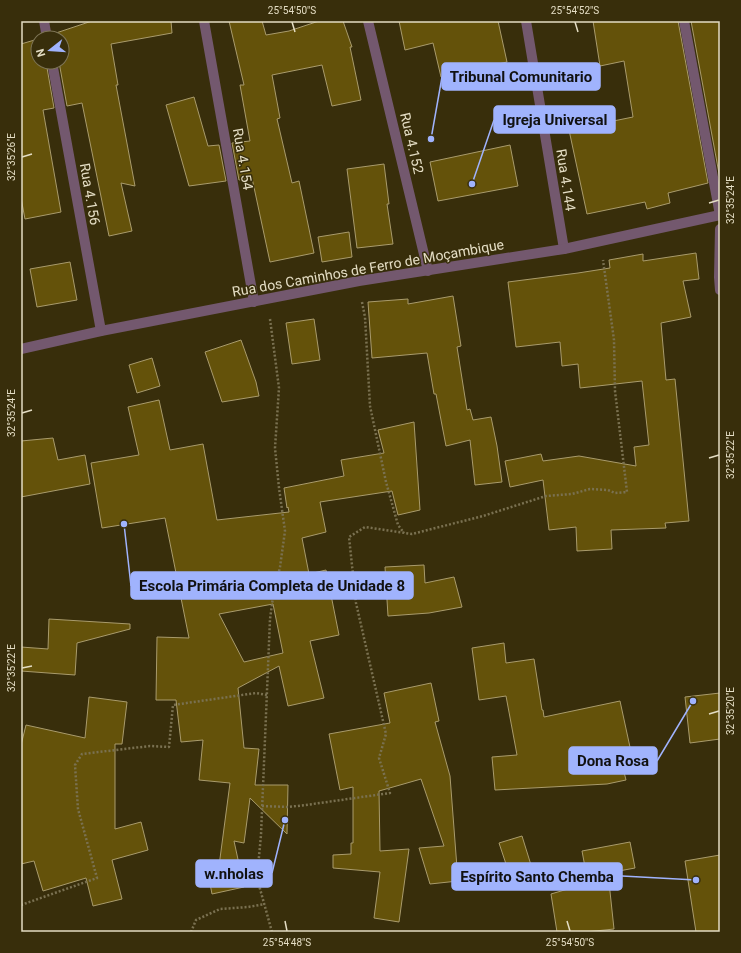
<svg xmlns="http://www.w3.org/2000/svg" width="741" height="953" font-family="Roboto,sans-serif">
  <style>
    .building { fill: #64520a; stroke: #a99b6c; fill-rule: evenodd }
    .lines { fill: none; stroke-linecap: round; stroke-linejoin: round }
    .path { stroke: #7a7151; stroke-width: 2.5; stroke-dasharray: 2 2; stroke-linecap: butt }
    .minor { stroke: #73586e; stroke-width: 10 }
    .ticks { fill: none; stroke: #e4ddc4; stroke-width: 1.5 }
    .labels { text-anchor: middle; dominant-baseline: central; stroke-width: 3; stroke-linejoin: round; paint-order: stroke }
    .street-label { font-size: 14px; fill: #e4ddc4; stroke: #382e0b }
    .leader { fill: none; stroke: #a0b3fd; stroke-width: 1.5 }
    .callout-dot { fill: #a0b3fd; stroke: #382e0b; stroke-width: 1.5 }
    .callout { fill: #a0b3fd; stroke: #a0b3fd; stroke-width: 1.5 }
    .callout-label { font-size: 15px; text-anchor: middle; font-weight: bold; fill: #111 }
    .neatline { fill: none; stroke: #e4ddc4; stroke-width: 1.5 }
    .ticks-label { font-size: 10px; text-anchor: middle; fill: #e4ddc4 }
  </style>
  <rect width="100%" height="100%" fill="#382e0b"/>
  <g class="building">
    <path d="M92,21H171L172,33L111,44L118,85H116L135,186L121,183L132,231L109,236L82,103L67,106L59,62H62V38H53V34Z"/>
    <path d="M229,21H262L266,35L289,31L319,21H343L352,47H350L361,100L332,106L322,65L272,75L280,118L277,119L292,183L299,181L314,253L270,262L252,178L239,180L232,143L250,141L240,85H244Z"/>
    <path d="M399,21H498L507,62L441,77L433,43L405,50Z"/>
    <path d="M593,21H678L708,183L668,193L670,203L647,209L645,202L587,214L569,130L633,117L624,61L600,66Z"/>
    <path d="M691,21H720V179Z"/>
    <path d="M38,39V62H46L54,108L43,110L61,212L25,219L21,198V44Z"/>
    <path d="M194,97L208,146L219,145L226,181L189,186L166,105Z"/>
    <path d="M510,145L518,186L438,201L430,162Z"/>
    <path d="M384,164L389,204H387L393,244L357,248L347,169Z"/>
    <path d="M349,232L352,257L322,262L318,237Z"/>
    <path d="M696,253L699,279L683,281L691,317L661,323L666,380L675,379L689,521L665,523L666,528L611,530L612,549L577,551L576,527L549,530L543,480L510,487L505,461L541,454L543,461L579,456L636,466L634,447L649,445L642,381L580,388L578,364L562,366L560,342L516,347L508,282L578,273L610,268L609,260L643,254V261Z"/>
    <path d="M70,262L77,300L37,307L30,269Z"/>
    <path d="M453,296L461,346L457,347L467,410L470,409L473,420L491,417L497,446L502,482L475,485L470,440L446,446L436,394H434L427,353L372,358L368,302L408,299V304Z"/>
    <path d="M314,319L320,360L292,364L286,323Z"/>
    <path d="M241,340L256,382L259,396L222,402L205,352Z"/>
    <path d="M152,358L160,386L137,393L129,365Z"/>
    <path d="M159,400L170,450L203,444L217,520L289,512L288,507L287,508L284,488L344,476L341,460L384,453L378,430L414,422L420,510L398,515L392,491L320,502L326,532L302,538L309,574L326,570L339,635L310,641L324,698L288,706L279,666L238,688L244,748L259,749L255,785H288L287,834L250,798L244,843L234,841L244,887L212,894L207,868L219,866L230,783L199,780L203,740L181,742L176,700H156L157,637L189,638L165,518L102,528L91,463L139,455L128,407ZM273,604L283,653L244,662L219,614Z"/>
    <path d="M53,438L58,460L85,455L90,484L21,497V441Z"/>
    <path d="M424,565L425,583L454,577L462,607L429,613L388,616L385,567Z"/>
    <path d="M49,619L130,624V629L77,643L75,675L21,671V647L48,649Z"/>
    <path d="M504,643L506,663L534,659L542,710H543L544,717L620,701L633,761L622,764L626,780L607,784L495,790L492,757L517,755L506,696L479,700L472,648Z"/>
    <path d="M431,683L439,721L435,722L450,776L458,881L430,884L419,848L444,846L421,779L379,791L380,851L409,849L399,922L374,918L380,872L333,868V855L351,854V843H353V787L340,790L329,734L390,723L384,693Z"/>
    <path d="M720,693V739L690,743L685,697Z"/>
    <path d="M89,697L127,702L122,744H115V829L141,822L148,850L112,860L122,899L93,906L86,878L43,891L34,861L21,864V745L26,725L85,738Z"/>
    <path d="M522,836L531,865L509,873L499,843Z"/>
    <path d="M630,842L635,868L608,873L614,929L586,932H557L551,894L588,883L582,851Z"/>
    <path d="M720,855V932H696L685,861Z"/>
  </g>
  <g class="lines">
    <g class="path">
      <path d="M362,302L365,317L370,406L386,482L398,525L404,533"/>
      <path d="M270,319L279,388L275,448L279,488L285,531L280,567L273,597L270,619L261,835L257,878L272,932"/>
      <path d="M262,806L288,807L306,805L390,793L379,758L386,734L356,603L349,537L365,527L412,534L483,516L546,496L572,494L590,489L608,490L615,493L627,492L615,391L614,340L603,260"/>
      <path d="M21,905L97,878L78,809L75,765L82,754L150,746L169,747L173,705L256,693L267,695"/>
      <path d="M191,932L196,920L220,909L248,907L265,904"/>
    </g>
    <g class="minor">
      <path d="M44,21L47,38"/>
      <path d="M204,21L254,302"/>
      <path d="M368,21L428,271"/>
      <path d="M526,21L564,249"/>
      <path d="M684,21L720,215"/>
      <path d="M52,62L101,331"/>
      <path d="M720,229L719,277L720,290"/>
      <path d="M21,349L101,331L359,281L564,249L720,215"/>
    </g>
  </g>
  <path class="ticks" d="M292,22L295,32M575,22L578,32M22,157L32,154M709,203L719,200M22,413L32,410M709,458L719,455M22,668L32,666M709,714L719,711M285,921L287,931M567,921L570,931"/>
  <g class="labels">
    <g class="street-label">
      <text transform="translate(412 143) rotate(77)">Rua 4.152</text>
      <text transform="translate(243 159) rotate(80)">Rua 4.154</text>
      <text transform="translate(566 180) rotate(81)">Rua 4.144</text>
      <text transform="translate(90 194) rotate(80)">Rua 4.156</text>
      <text transform="translate(368 268) rotate(-10)">Rua dos Caminhos de Ferro de Moçambique</text>
    </g>
  </g>
  <path class="leader" d="M431 139L442 77M472 184L494 120M124 524L131 586M693 701L657 761M285 820L272 873M696 880L622 876"/>
  <g class="callout-dot">
    <circle cx="431" cy="139" r="4"/>
    <circle cx="472" cy="184" r="4"/>
    <circle cx="124" cy="524" r="4"/>
    <circle cx="693" cy="701" r="4"/>
    <circle cx="285" cy="820" r="4"/>
    <circle cx="696" cy="880" r="4"/>
  </g>
  <g class="callout">
    <rect x="442" y="63" width="158" height="27" rx="4"/>
    <rect x="494" y="106" width="121" height="27" rx="4"/>
    <rect x="131" y="572" width="282" height="27" rx="4"/>
    <rect x="569" y="747" width="88" height="27" rx="4"/>
    <rect x="196" y="860" width="76" height="27" rx="4"/>
    <rect x="452" y="863" width="170" height="27" rx="4"/>
  </g>
  <g class="callout-label">
    <text x="521" y="82">Tribunal Comunitario</text>
    <text x="555" y="125">Igreja Universal</text>
    <text x="272" y="591">Escola Primária Completa de Unidade 8</text>
    <text x="613" y="766">Dona Rosa</text>
    <text x="234" y="879">w.nholas</text>
    <text x="537" y="882">Espírito Santo Chemba</text>
  </g>
  <rect width="741" height="953" fill="none" stroke="#382e0b" stroke-width="44"/>
  <g transform="translate(50 50) rotate(253)"><circle r="19" fill="#382e0b" stroke="#7d7455"/>
  <path d="M0-3L7 15L0 10L-7 15Z" fill="#a0b3fd"/>
  <text y="-6" font-size="11" font-weight="bold" text-anchor="middle" fill="#e4ddc4">N</text>
  </g>
  <rect x="22" y="22" width="697" height="909" class="neatline"/>
  <g class="ticks-label">
    <text x="292" y="14">25°54'50"S</text>
    <text x="575" y="14">25°54'52"S</text>
    <text transform="translate(11 157) rotate(-90)" y="4">32°35'26"E</text>
    <text transform="translate(730 200) rotate(-90)" y="4">32°35'24"E</text>
    <text transform="translate(11 413) rotate(-90)" y="4">32°35'24"E</text>
    <text transform="translate(730 455) rotate(-90)" y="4">32°35'22"E</text>
    <text transform="translate(11 668) rotate(-90)" y="4">32°35'22"E</text>
    <text transform="translate(730 711) rotate(-90)" y="4">32°35'20"E</text>
    <text x="287" y="946">25°54'48"S</text>
    <text x="570" y="946">25°54'50"S</text>
  </g>
</svg>
